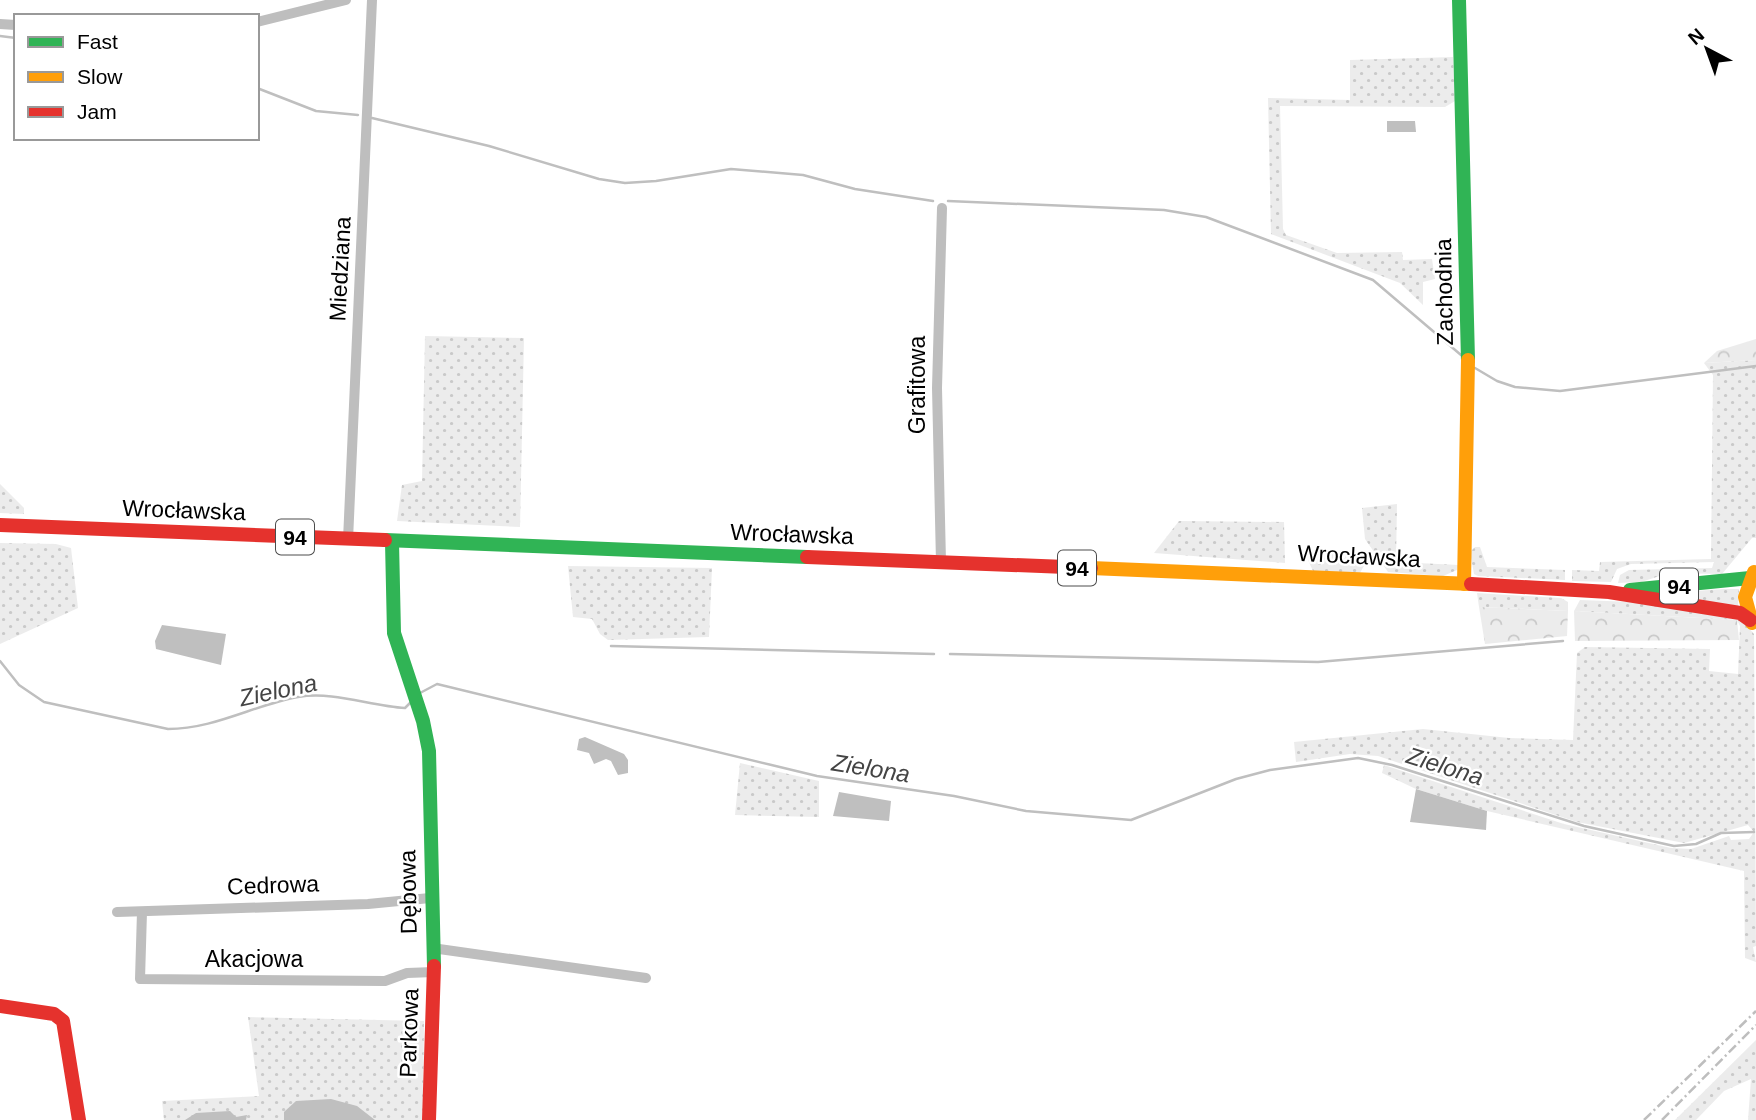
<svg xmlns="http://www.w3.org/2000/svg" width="1756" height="1120" font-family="Helvetica,sans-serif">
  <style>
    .grass { fill: url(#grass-dots) }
    .forest { fill: url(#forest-crowns) }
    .water { fill: #bfbfbf }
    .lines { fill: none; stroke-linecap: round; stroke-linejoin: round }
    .stream { stroke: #bfbfbf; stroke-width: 2.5 }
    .street { stroke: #bebebe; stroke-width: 10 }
    .fast { stroke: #30b455; stroke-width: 14 }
    .slow { stroke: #ff9f0a; stroke-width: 14 }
    .jam { stroke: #e5322d; stroke-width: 14 }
    .rail { stroke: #bebebe; stroke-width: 2.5; stroke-dasharray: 10 3.5 2 3.5; stroke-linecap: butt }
    .labels { text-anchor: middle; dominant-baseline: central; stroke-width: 5; stroke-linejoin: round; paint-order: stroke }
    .shield { fill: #fff; stroke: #4c4c4c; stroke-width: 2 }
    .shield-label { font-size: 21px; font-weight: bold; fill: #000 }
    .street-label { font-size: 23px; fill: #000; stroke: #fff }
    .water-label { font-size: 24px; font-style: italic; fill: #444; stroke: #fff }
  </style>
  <defs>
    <pattern id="grass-dots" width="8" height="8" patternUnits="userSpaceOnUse" patternTransform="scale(1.75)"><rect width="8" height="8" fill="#ececec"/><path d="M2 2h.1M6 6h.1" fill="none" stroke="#c9c9c9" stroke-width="1.8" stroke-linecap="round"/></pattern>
    <pattern id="forest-crowns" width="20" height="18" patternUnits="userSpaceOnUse" patternTransform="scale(1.75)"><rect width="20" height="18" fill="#ececec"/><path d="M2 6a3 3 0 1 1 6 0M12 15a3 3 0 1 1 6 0" fill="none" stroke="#c9c9c9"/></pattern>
  </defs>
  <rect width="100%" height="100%" fill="#fff"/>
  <g class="grass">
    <path d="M1453,57L1455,101L1445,107L1280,106L1283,229L1286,235L1337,253L1402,252L1403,260L1432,259L1435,279L1423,282V305L1400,283L1271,234L1268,98L1350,100V60Z"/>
    <path d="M425,336L524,338L520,527L397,521L402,485L422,481Z"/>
    <path d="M1756,360V538H1752L1722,574L1669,573L1641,582L1618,583L1620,575L1629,570L1712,568L1714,562L1631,564L1617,569L1611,582L1572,581V570L1599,571L1600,562L1711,559L1713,375L1704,363Z"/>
    <path d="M0,484L24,508V514L0,513Z"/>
    <path d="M1397,504L1396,562L1459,565L1457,570L1443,576L1388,572L1365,539L1362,508Z"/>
    <path d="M1179,521L1284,522L1285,563L1154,553Z"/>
    <path d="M0,543L56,544L71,548L78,608L0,644Z"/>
    <path d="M1475,547H1480L1487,567L1565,570V580L1478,576L1474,574L1470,552Z"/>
    <path d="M1320,552L1342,553V558H1345L1346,553L1362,554L1366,562L1360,573L1313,571L1308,560Z"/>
    <path d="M568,566L712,568L709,637L608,640L600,634L592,619L573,617Z"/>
    <path d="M1723,589H1739L1738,606L1655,594Z"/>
    <path d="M1477,593L1561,598L1568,602V611L1479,607Z"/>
    <path d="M1580,600L1634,602L1741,619L1754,634L1756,946L1753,947L1756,962L1745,958L1744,871L1487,811L1416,789L1382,773L1384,765L1564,824L1671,848L1691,849L1729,836L1731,840L1749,839L1754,832L1748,825L1684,843L1577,822L1378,756L1350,754L1296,762L1294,742L1423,729L1509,738L1573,740L1577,653L1585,647L1710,649L1709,671L1738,674L1740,626L1737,620L1574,611Z"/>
    <path d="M740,763L819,781V817L735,815Z"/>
    <path d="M248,1017L424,1021L423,1120H164L162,1101L259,1096Z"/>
    <path d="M1756,1040V1120H1748L1751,1079L1724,1091L1696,1120H1675Z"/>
  </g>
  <g class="forest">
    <path d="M1756,339V360L1704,363L1717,351Z"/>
    <path d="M1479,607L1568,611L1567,636L1485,644Z"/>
    <path d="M1574,611L1737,620L1739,640L1575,641Z"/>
  </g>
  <g class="water">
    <path d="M1387,121H1415L1416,132H1387Z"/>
    <path d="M162,625L226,634L221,665L156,649L155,641Z"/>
    <path d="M585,737L624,754L628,760V773L618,775L611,761L606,759L594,764L589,753L577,750L579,739Z"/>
    <path d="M1416,789L1487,811L1486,830L1410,822Z"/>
    <path d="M839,792L891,801L889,821L833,816Z"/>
    <path d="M331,1099L357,1106L375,1120H284V1112L296,1101Z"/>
    <path d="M230,1111L236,1117L247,1115L246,1120H185L196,1113Z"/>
  </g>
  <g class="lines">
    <g class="stream">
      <path d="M0,36L16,38"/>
      <path d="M257,88L316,111L358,115"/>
      <path d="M372,118L489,146L599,179L625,183L656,181L731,169L803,175L855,189L933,201"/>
      <path d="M948,201L1164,210L1206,217L1373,280L1461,355"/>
      <path d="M1475,368L1497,381L1515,387L1560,391L1756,366"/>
      <path d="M611,646L934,654"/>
      <path d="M950,654L1318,662L1563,641"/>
      <path d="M0,661L19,685L44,702L168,729C214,729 254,705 298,697C334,691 370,706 405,708L410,703"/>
      <path d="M420,693L437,684L817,776L954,796L1026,811L1131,820L1236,779L1270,770L1358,758L1392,765L1584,826L1674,846L1696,844L1721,833L1754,832"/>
    </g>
    <g class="street">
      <path d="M257,22L346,0"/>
      <path d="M0,24L16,25"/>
      <path d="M348,540L372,0"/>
      <path d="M941,562L937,388L942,208"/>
      <path d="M117,912L368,904L430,898"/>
      <path d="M142,912L140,979L385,981L407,973L434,972"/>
      <path d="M432,948L646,978"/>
    </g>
    <g class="fast">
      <path d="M1459,0L1468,360"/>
      <path d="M385,540L807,557"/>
      <path d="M392,542L394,633L423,721L429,751L434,966"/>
      <path d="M1630,590L1750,578"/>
    </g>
    <g class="slow">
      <path d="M1091,568L1471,584"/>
      <path d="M1464,584L1468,360"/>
      <path d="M1752,623L1745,597L1754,572"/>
    </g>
    <g class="jam">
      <path d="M0,525L385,540"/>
      <path d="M807,557L1091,568"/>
      <path d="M1471,584L1609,592L1740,613L1750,620"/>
      <path d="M0,1006L54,1014L63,1021L79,1120"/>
      <path d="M429,1120L434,966"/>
    </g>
    <g class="rail">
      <path d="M1644,1120L1756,1011"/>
      <path d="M1662,1120L1756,1025"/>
    </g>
  </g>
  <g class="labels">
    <g class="shield">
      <rect x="276" y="519.5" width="38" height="35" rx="5"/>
      <rect x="1058" y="550.5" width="38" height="35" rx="5"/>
      <rect x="1660" y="568.5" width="38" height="35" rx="5"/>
    </g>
    <g class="shield-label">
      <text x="295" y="537">94</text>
      <text x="1077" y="568">94</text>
      <text x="1679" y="586">94</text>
    </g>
    <g class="street-label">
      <text transform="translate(340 269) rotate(-87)">Miedziana</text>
      <text transform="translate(1444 292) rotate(-91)">Zachodnia</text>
      <text transform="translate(917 385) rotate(-90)">Grafitowa</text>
      <text transform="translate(184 510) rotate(2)">Wrocławska</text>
      <text transform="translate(792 534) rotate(2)">Wrocławska</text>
      <text transform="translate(1359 556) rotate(3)">Wrocławska</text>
      <text transform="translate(273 885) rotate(-2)">Cedrowa</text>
      <text transform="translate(408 892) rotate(-91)">Dębowa</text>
      <text x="254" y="959">Akacjowa</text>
      <text transform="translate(409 1033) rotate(-88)">Parkowa</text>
    </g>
    <g class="water-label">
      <text transform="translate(278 690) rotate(-12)">Zielona</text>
      <text transform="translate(1445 766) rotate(17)">Zielona</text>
      <text transform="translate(871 768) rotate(9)">Zielona</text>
    </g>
  </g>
  <rect x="14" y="14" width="245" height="126" fill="#ffffff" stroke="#999999" stroke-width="2"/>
  <rect x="28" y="37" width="35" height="10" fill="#30b455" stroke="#999999" stroke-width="2"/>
  <text x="77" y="49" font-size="21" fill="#000000">Fast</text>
  <rect x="28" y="72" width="35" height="10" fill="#ff9f0a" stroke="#999999" stroke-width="2"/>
  <text x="77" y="84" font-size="21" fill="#000000">Slow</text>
  <rect x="28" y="107" width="35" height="10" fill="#e5322d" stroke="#999999" stroke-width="2"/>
  <text x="77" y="119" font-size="21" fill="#000000">Jam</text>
  <g transform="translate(1707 49) rotate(319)" stroke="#ffffff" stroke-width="5" paint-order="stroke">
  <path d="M0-5L12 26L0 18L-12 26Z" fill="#000000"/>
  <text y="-10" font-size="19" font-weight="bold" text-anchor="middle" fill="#000000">N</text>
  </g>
</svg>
